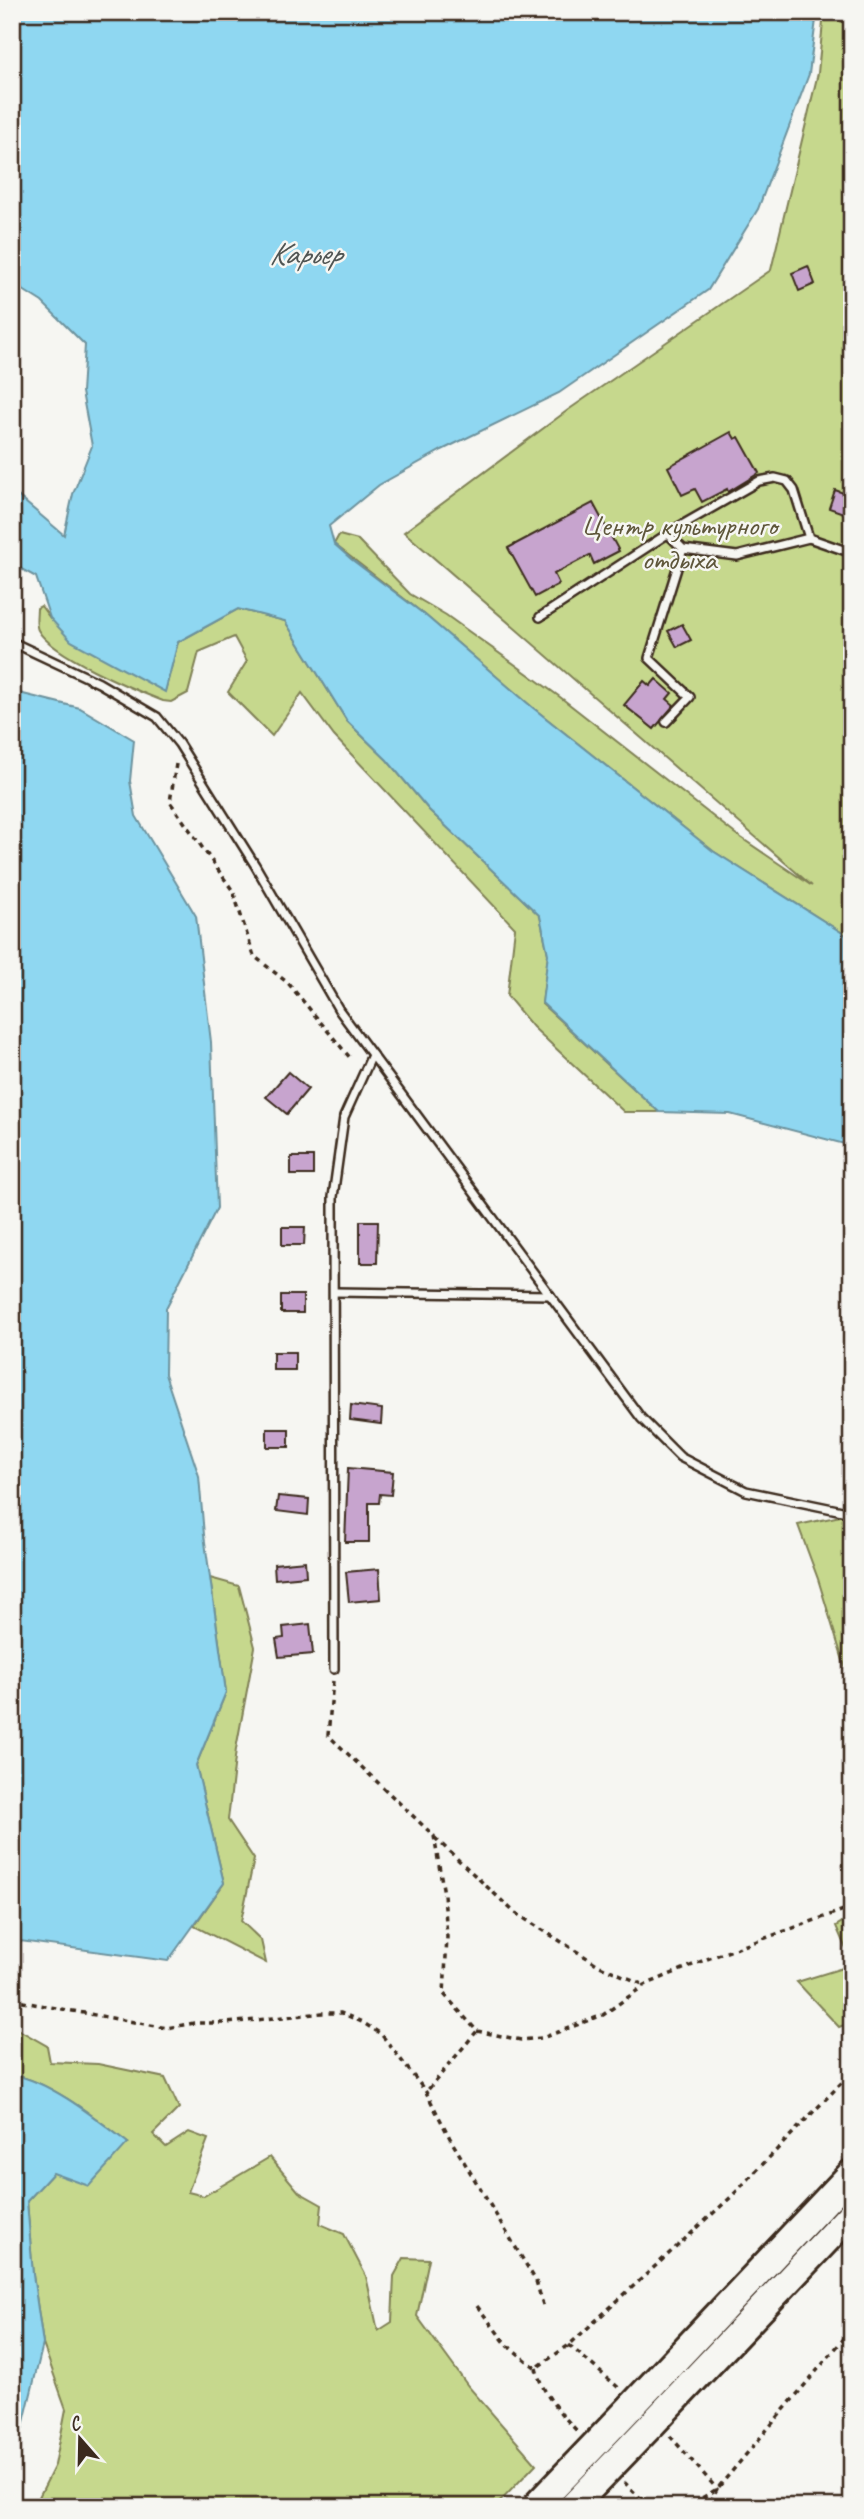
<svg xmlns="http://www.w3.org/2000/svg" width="864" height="2519" font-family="Caveat,sans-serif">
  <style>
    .green { fill: #c6d88d; stroke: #808156; stroke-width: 2 }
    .water { fill: #8fd7f1; stroke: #6d929d; stroke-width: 2 }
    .building { fill: #c7a4ce; stroke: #3b2a1e; stroke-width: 2 }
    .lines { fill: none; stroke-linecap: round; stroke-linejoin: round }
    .lane-casing { stroke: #3b2a1e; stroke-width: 12 }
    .highway-casing { stroke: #3b2a1e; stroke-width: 32 }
    .path { stroke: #3b2a1e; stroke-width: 3.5; stroke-dasharray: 5 5; stroke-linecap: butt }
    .lane { stroke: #f6f6f2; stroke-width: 7 }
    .highway { stroke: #f6f6f2; stroke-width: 26 }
    .highway-bridge-casing { stroke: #3b2a1e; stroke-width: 32; stroke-linecap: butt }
    .highway-bridge { stroke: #f6f6f2; stroke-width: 26 }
    .labels { text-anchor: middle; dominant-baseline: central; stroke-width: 5; stroke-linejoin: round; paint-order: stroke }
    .park-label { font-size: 30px; fill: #5e563a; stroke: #f6f6f2 }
    .water-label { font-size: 32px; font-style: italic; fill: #505553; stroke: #f6f6f2 }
  </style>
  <rect width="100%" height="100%" fill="#f6f6f2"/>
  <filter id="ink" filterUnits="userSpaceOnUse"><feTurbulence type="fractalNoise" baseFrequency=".0143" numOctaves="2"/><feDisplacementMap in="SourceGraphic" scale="14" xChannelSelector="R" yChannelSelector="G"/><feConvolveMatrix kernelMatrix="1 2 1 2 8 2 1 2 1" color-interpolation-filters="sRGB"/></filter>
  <g filter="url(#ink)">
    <g class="green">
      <path d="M824,12H852V939L713,851L532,707L425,615L334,544L339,535L358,540L410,594L446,615L560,697L734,833L812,886L404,532L568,410L771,270L818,73Z"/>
      <path d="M41,606L50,618L165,691L178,642L238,609L285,621L347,721L387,760L429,810L540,916L548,954L542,1004L659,1112H624L533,1027L507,996L515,928L334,736L302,693L272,736L228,692L247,661L234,637L199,652L188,693L171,702L163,701C135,690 51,655 38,630C35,624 37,615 37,608Z"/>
      <path d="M845,1515L852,1520V1690L818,1579L798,1525Z"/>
      <path d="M210,1578L239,1586L255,1647L236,1749L228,1820L254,1859L241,1921L261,1940L266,1963L194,1926L224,1883L196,1765L226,1692Z"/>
      <path d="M852,1916V1963L836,1926Z"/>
      <path d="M852,1965V2022L839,2027L797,1982Z"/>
      <path d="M12,2026L47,2046L50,2062L98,2064L165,2078L179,2108L153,2134L166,2147L189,2132L208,2139L188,2192L204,2196L270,2157L299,2192L322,2205L320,2224L344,2234L366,2276L378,2331L392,2322L394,2276L404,2258L429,2259L417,2316L468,2386L536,2464L495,2507H34L55,2465L66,2409L43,2344L33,2275L27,2201L53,2173L128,2143C98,2120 49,2080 12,2075Z"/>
    </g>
    <g class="water">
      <path d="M23,12H817L809,74L758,209L708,290L559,393L442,450L379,485L329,526L334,544L351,559L425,615L532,707L713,851L852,939V1146L730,1114L659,1112L542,1003L548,954L540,916L429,810L387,760L347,721L285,621L238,609L178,642L165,692L71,641L50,618L36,577L12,564V491L64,535L73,494L92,446L82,392L85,345L42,302L12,283V28Z"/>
      <path d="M15,692L80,708L134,740L130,781L136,816L196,916L211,1042L217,1208L166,1308L165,1374L199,1476L204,1535L226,1692L196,1765L224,1883L168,1961L12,1940V695Z"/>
      <path d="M12,2075C49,2080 98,2120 128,2143L89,2186L53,2173L27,2201L33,2275L43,2344L23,2426L12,2461Z"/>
    </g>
    <g class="building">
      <path d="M808,266L815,284L799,291L792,273Z"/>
      <path d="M731,432L735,439L739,437L759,473L728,492L727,489L702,502L695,489L682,495L668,467Z"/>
      <path d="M835,490L852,496V516L829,508Z"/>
      <path d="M593,503L619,551L594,564L590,555L554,574L559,584L535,597L508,548Z"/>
      <path d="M682,624L691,640L677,647L668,631Z"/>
      <path d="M656,679L672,693L667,699L674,705L654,729L624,705L644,681L650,686Z"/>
      <path d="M288,1072L308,1089L287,1114L266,1097Z"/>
      <rect x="291" y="1157" width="22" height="18"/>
      <path d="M360,1221H378L377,1263H360Z"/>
      <path d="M282,1227H305L304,1245H282Z"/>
      <rect x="281" y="1295" width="22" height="18"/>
      <rect x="273" y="1352" width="22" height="18"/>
      <path d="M351,1405L382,1409L381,1424L350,1420Z"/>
      <rect x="267" y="1429" width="22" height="18"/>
      <path d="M348,1468L393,1472L391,1495L380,1494L379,1503H369V1542H345Z"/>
      <path d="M278,1496L309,1499L308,1515L276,1511Z"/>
      <path d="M305,1561L306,1576L275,1579L274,1564Z"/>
      <path d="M379,1569L381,1599L349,1602L346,1572Z"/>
      <path d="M310,1624L313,1654L279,1657L276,1639L284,1638L283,1627Z"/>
    </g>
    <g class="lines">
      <g class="lane-casing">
        <g id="lane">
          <path d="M668,534L683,549L737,556L809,538"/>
          <path d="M540,617L675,529L759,481L775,478L787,481L794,490L809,538L852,553"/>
          <path d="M12,642L99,683L157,717L179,744L255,865L339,1010L641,1418L680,1457L746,1491L852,1513"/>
          <path d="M666,722L690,697L649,658L683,549"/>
          <path d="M334,1292L550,1295"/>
          <path d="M334,1669L333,1197L344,1117L372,1055"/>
        </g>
      </g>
      <g class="highway-casing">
        <g id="highway">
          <path d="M631,2407L852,2173"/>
          <path d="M651,2425L852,2213"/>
        </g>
      </g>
      <g class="path">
        <path d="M176,764L170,802L233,891L254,956L288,983L351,1059"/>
        <path d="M333,1681L328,1735L434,1836L444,1894L447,1937L444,1994L477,2031L426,2092"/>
        <path d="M435,1838L514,1912L600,1966L645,1985"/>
        <path d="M12,2000L167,2028L194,2023H227L322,2013H341L362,2022L381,2034L426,2092L452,2142L536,2281L543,2305"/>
        <path d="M477,2031L521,2040L542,2038L603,2015L645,1985L707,1959L852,1907"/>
        <path d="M477,2306L507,2345L536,2368L569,2345L731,2197L852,2072"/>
        <path d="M569,2345L620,2389"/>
        <path d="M536,2368C542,2394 561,2414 579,2433"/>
        <path d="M670,2436L717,2489L707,2507"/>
        <path d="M624,2482C635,2493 645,2505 661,2507"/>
        <path d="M674,2507L695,2502L717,2489L852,2329"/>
      </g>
      <use href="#lane" class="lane"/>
      <use href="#highway" class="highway"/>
      <g class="highway-bridge-casing">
        <g id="highway-bridge">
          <path d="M535,2507L631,2407"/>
          <path d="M572,2507L651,2425"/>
        </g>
      </g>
      <use href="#highway-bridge" class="highway-bridge"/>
    </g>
  </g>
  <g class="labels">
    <g class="park-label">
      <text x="679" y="525">Центр культурного<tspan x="679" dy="34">отдыха</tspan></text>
    </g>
    <g class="water-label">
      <text x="305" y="253">Карьер</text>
    </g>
  </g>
  <rect width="864" height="2519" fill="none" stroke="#f6f6f2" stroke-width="42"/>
  <rect x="21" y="21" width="822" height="2477" fill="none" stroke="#3b2a1e" stroke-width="2.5" filter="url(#ink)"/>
  <g transform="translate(80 2439) rotate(340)" stroke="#f6f6f2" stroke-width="5" paint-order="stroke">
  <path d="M0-5L12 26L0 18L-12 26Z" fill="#3b2a1e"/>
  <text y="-10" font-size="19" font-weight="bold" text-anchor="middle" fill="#3b2a1e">С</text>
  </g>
</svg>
